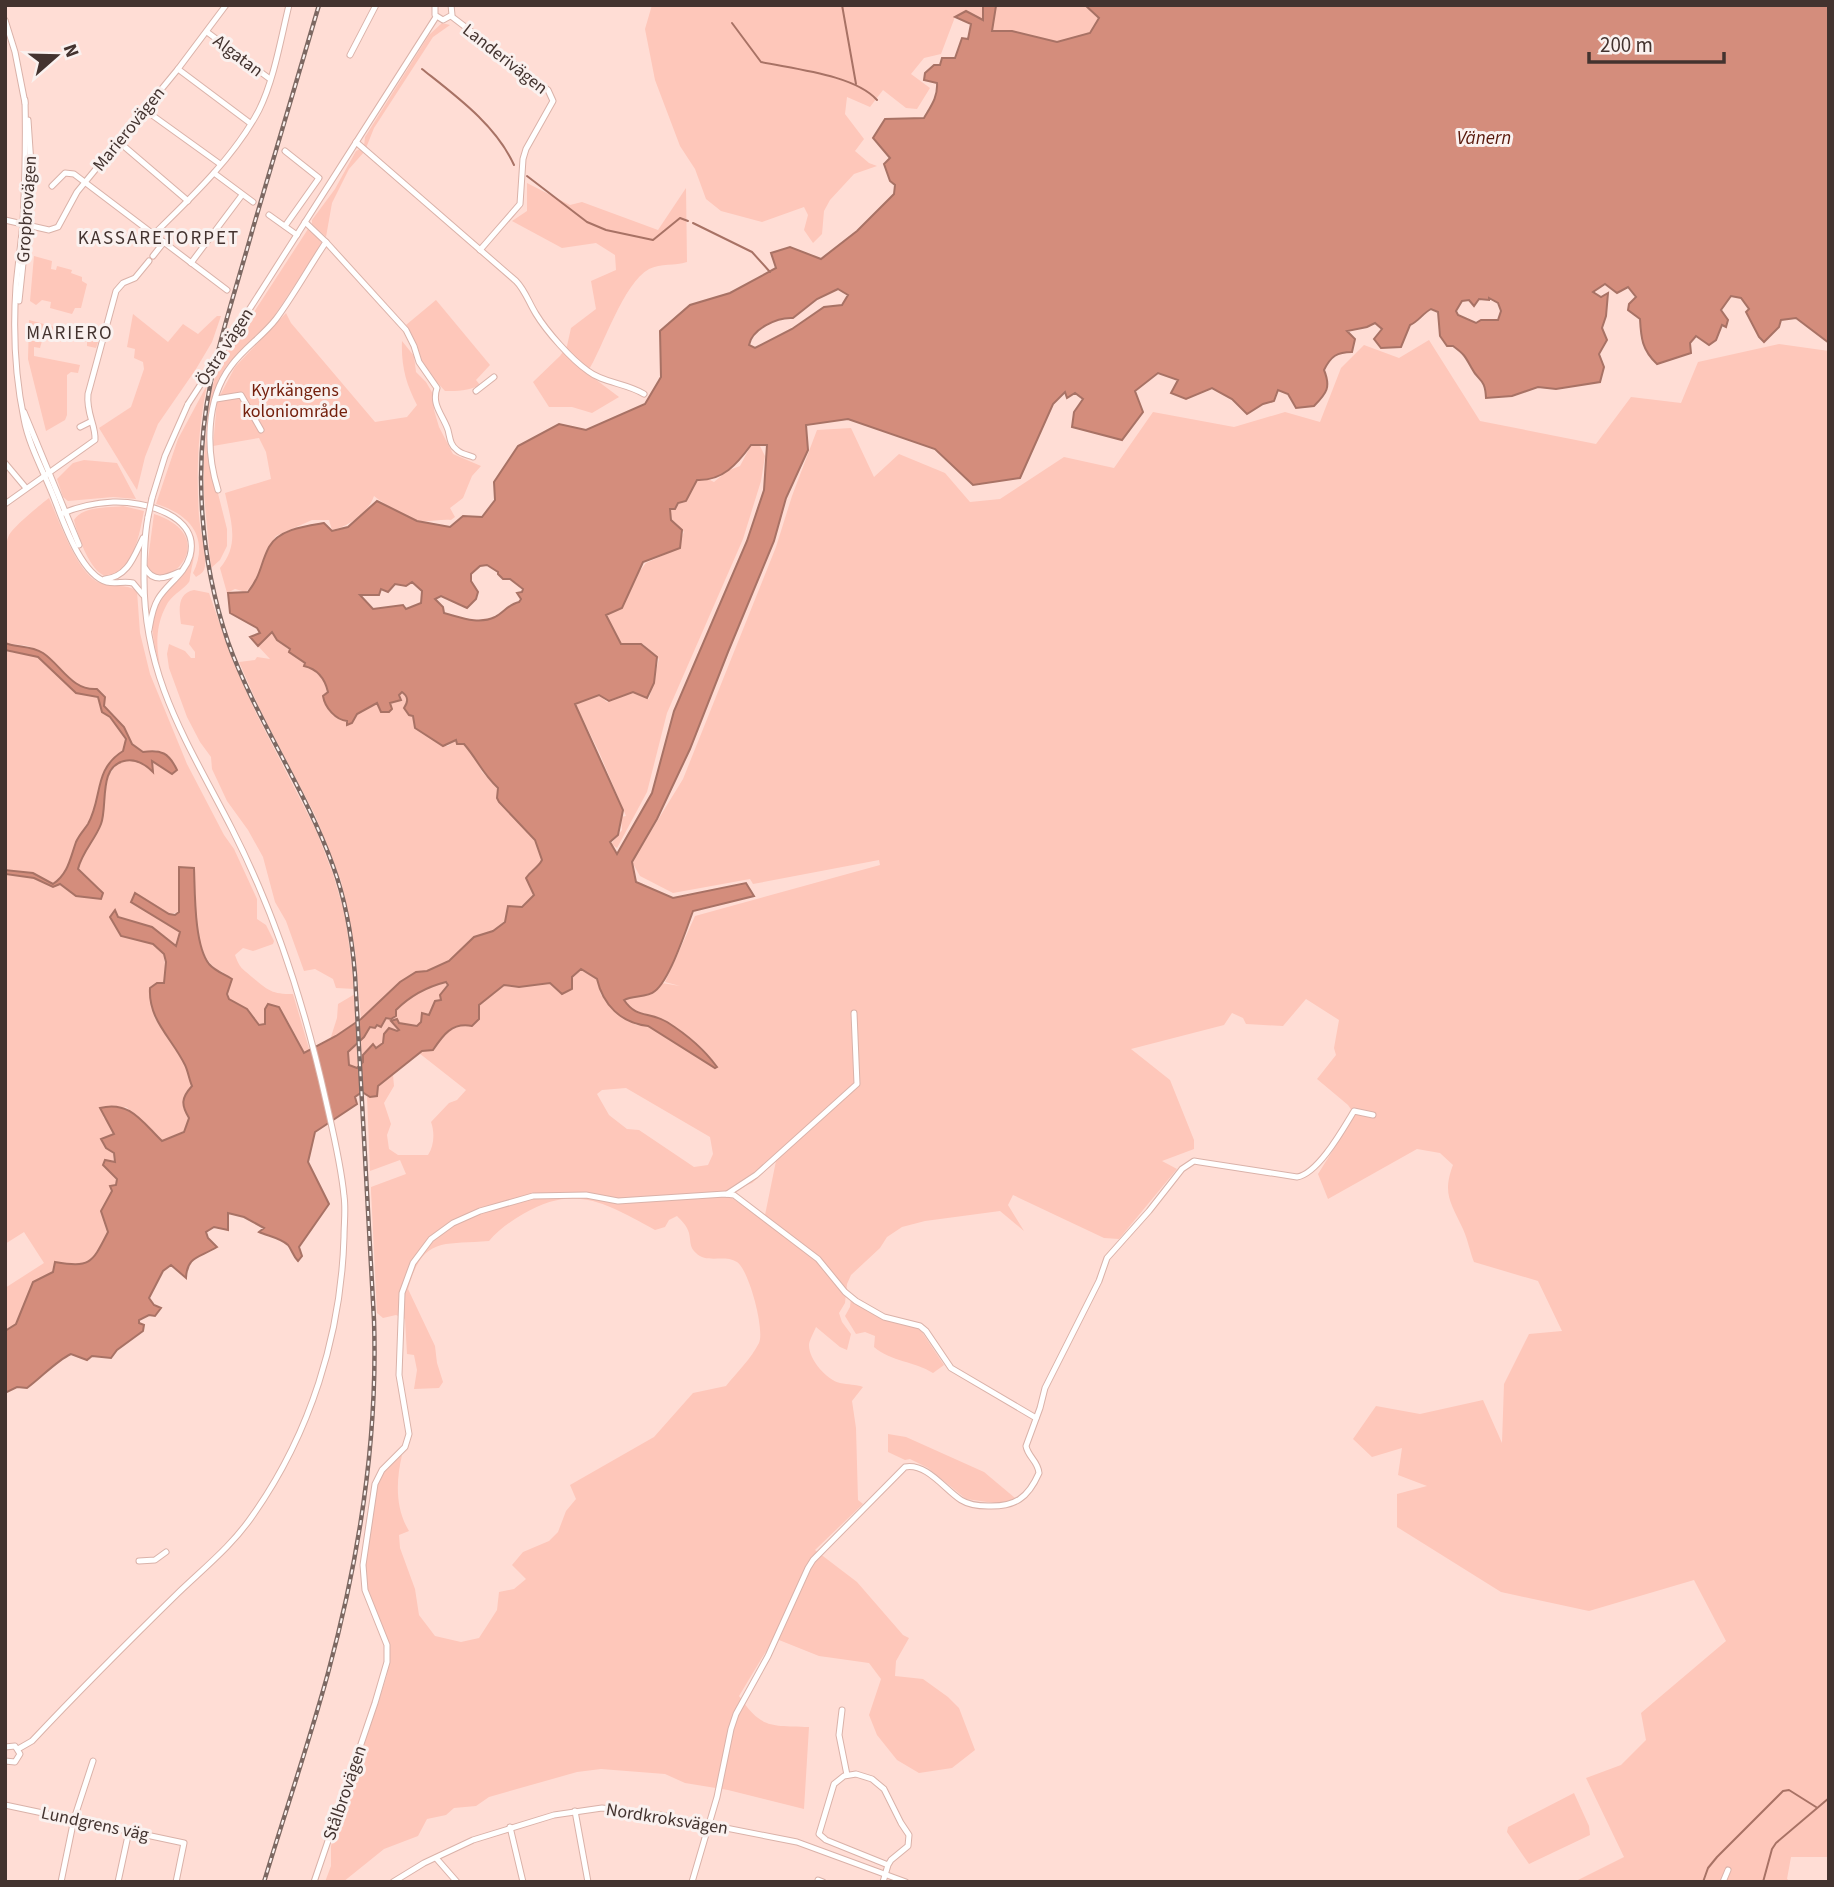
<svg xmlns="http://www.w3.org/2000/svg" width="1834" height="1887" font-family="'Source Sans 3',sans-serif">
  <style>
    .green { fill: #fec7ba; fill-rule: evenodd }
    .water { fill: #d48d7c; stroke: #a87265; stroke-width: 2; fill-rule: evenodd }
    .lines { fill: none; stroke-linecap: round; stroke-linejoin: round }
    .stream { stroke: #a87265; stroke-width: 2 }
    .minor-casing { stroke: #dab2a9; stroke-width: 7 }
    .minor { stroke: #fff; stroke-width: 5 }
    .rail-casing { stroke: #7d6862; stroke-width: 4.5 }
    .rail { stroke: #faf1ef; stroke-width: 2; stroke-dasharray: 5; stroke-linecap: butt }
    .minor-bridge-casing { stroke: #dab2a9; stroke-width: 7; stroke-linecap: butt }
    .minor-bridge { stroke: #fff; stroke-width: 5 }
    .labels { text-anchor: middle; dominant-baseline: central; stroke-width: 6; stroke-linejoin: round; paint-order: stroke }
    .street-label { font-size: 18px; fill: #43332f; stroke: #faf1ef }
    .park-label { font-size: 18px; fill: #74200d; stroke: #faf1ef }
    .water-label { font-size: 19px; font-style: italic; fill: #571709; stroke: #faf1ef }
    .neighbourhood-label { font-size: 19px; letter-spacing: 2px; fill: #43332f; stroke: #faf1ef }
  </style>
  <rect width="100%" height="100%" fill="#ffddd5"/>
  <g class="green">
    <path d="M652,5H983L984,20L966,11L955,17L941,54L924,58L911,74L930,88L917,109L906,108L883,90L870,107L847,97L845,114L864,139L855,151L869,163L877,166L854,174L830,200L824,211L822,234L813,243L804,230L808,215L804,207L762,222L721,211L706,199L695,169L680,146L655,80L645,29Z"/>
    <path d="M994,5H1085L1100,18L1090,33L1057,42L1012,31H992L996,6Z"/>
    <path d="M442,23L450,25L433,37L374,128L366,148L364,146L365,137L429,35Z"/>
    <path d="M360,149L364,152L349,169L332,203L326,237L312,224V220L335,189L356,151Z"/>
    <path d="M527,183L570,205L582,202L658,230L686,188L687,262C675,266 661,263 649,269C623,283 603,348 587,373L619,397L592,413L572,407H549L533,382L560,356L567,346L571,328L596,309L591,281L616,270L615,255L596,243L562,248L512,221L527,211Z"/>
    <path d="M308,229L314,231L322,244L269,324L227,365L218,380L207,450L227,529V546L220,560L211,568L204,495V458L209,400L217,369Z"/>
    <path d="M34,256L52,261L51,269L56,270L57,266L72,270L71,273L82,277V281L87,284L81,308H75L72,314L50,308L51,302L42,300L36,305L30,301Z"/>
    <path d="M436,300L490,365L476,380L480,385C468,391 458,391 445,391L422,366L418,349L406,325Z"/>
    <path d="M286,313L291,323L375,422L407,417L417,405C406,384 401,366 402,341L414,356L416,372L426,382L433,394L434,410L439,427L453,454L481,466L472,476L463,498L450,508L455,517L451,520C441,519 429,522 421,521C405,519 387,506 374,496C369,512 348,527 332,530L329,520H312L276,536L267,549L259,576L246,592L235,589L227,593L220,568C240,545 231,521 225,493L271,479L266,452L259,438L213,446L217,401L235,367Z"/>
    <path d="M133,314L168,342L183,324L198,334L217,316H221L212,342L196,369L158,424L145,457L137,490L99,428L131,407L144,369L143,362L134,358L135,349L127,347Z"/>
    <path d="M29,320L99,339L96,348L87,346V342L61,336L59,340L43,337L40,348L34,347V356L80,365L78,373L71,372L67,375V415L65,420L46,431L28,359Z"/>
    <path d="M1429,340L1480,421L1596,444L1631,397L1681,403L1698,362L1779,344L1829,351V1857H1791L1787,1879L1791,1882H1574L1624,1857L1586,1778L1621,1765L1646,1740L1641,1713L1726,1641L1694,1580L1589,1611L1501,1592L1397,1527V1494L1427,1486L1398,1475L1402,1448L1372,1457L1353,1439L1376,1406L1420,1414L1483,1400L1502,1443L1504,1384L1529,1334L1562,1331L1538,1281L1474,1262C1470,1252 1468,1240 1463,1229C1451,1203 1442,1194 1453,1165L1440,1153L1417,1149L1328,1199L1318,1174L1355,1115L1348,1105L1317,1079L1336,1055L1334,1048L1339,1020L1306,999L1283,1026L1246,1024L1243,1018L1232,1013L1224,1025L1131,1049L1170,1080L1194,1140V1149L1162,1161L1177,1169L1119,1239L1104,1238L1013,1195L1008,1205L1024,1231L1000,1211L925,1221L902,1227L887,1237L880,1248L851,1275L847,1284L845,1303L839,1313L842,1322L851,1334L847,1350L840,1347L816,1327C814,1332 810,1339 809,1344C808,1359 827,1380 840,1383C848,1385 856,1384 863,1387L852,1401L856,1428L858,1500L863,1504L815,1550L857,1582L903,1635L909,1638L896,1661L895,1676L923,1679L948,1697L959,1708L975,1750L952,1768L919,1773L897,1760L877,1735L869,1715L881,1679L869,1663L819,1656L774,1638L739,1696C762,1730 771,1725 809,1727L804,1809L728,1790L685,1783L665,1774L601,1769L577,1772L489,1797L476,1806L454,1808L446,1815L427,1819L418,1836L384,1849L343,1882H325L331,1866V1846L387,1675C392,1643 371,1613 365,1581C362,1562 372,1497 380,1479C385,1468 392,1462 402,1455C396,1481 395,1508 409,1531L399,1535L400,1548L415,1589L419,1615L435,1636L461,1642L479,1638L497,1610L499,1592L514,1589L526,1579L512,1565L523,1552L549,1541L558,1532L566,1511L576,1499L570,1485L654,1437L693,1393L726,1386C737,1372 751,1359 759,1343C765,1330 749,1270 737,1262C724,1254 707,1264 696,1253C689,1247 691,1241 689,1233C687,1226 682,1221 677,1216L669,1220L665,1227L655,1230C607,1204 576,1183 523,1214C510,1222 499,1229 489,1241C442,1245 423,1236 408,1289L435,1346L437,1363L443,1382L439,1388L414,1389L417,1370L414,1355L407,1354L405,1319L396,1315L383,1318L377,1313L371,1191V1187L406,1174L400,1160L370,1171L367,1097L376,1096L378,1086L393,1075L394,1086L384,1103L391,1124L387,1135L389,1149L398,1155H428C434,1146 435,1133 431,1122L449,1103L457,1100L466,1090L419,1053L422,1051L433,1050C444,1035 452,1022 472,1026L479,1019V1005L504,985L519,987L550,983L556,988L580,969L597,979L601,995L636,1025L648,1026L716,1068L717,1066L702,1048L650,1015L633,1011L624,999L653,993L662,983L680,986L665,982L695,916L880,865L879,860L753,884L750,879L673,893L640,876L632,862L683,779L776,547L792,496L817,430L851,428L874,477L899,454L945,473L970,502L1000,499L1064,457L1114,468L1153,412L1234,427L1285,412L1320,422L1341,368L1364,345L1399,358ZM626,1088L710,1137L713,1154L708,1165L694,1167L639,1130L627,1129L609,1115L597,1094L602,1090ZM776,1161L764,1220L729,1196L736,1189L752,1183Z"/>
    <path d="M207,385C198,428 196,473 199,516C200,532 207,550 205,565C205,571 201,574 196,577L193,573C210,538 190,514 156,504L178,439Z"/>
    <path d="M751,445L760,446L765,456L761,481L743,539L667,713L647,792L617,848L611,844L622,830L621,817L626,816L599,752L575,704L599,695L607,702L629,690L649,699L659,659L643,644L621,645L606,615L646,563L675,550L684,532L672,520L670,509H675V504L687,501L690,485L702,476L714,482L727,471L740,466Z"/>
    <path d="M84,460L117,463L136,499L113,497L68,501L63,497L57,479L73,463Z"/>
    <path d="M49,498C59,520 77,574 100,583C113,588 125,583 137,591L140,633L150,674L187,764L224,835L234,849L257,899V919L266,925L274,941L273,944L253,951L243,948L235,955C240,969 242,968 252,977C268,990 271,994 293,994L310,1052L304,1053L286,1018L265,1009V1025H259L229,999L223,972C192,963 195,895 194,868L179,912L170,914L135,893L131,902L180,932L176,946L152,927L118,917L115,911L121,936L153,944L164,954L166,979L154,1017L185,1064L192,1087C181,1098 181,1105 189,1118L184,1131L162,1141L126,1107L103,1117L111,1124L114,1134L108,1138L114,1153L113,1175L117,1179L116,1185L101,1211L108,1232L96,1256L79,1266L53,1272L33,1282L16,1324L5,1331V1288L44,1263L24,1232L5,1244V874L34,878L53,887L60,884C76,896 84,898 103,893L78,869L81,858L101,824L107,778L118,762C133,759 142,761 153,771L152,760L157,750L143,752L132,744L124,727L104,706L105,697L78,685L44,654L28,646L5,643C5,618 0,555 9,535C14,526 40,505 49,498Z"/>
    <path d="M123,506L144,511C141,526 138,544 130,558C103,608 80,545 74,520C83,506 107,508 123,506Z"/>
    <path d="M154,514C225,537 164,598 147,567Z"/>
    <path d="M187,525C200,540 194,555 191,572C190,575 190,581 189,582C182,591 171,595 166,606C155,627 156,647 161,670C156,651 149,631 155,611C166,573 209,578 187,525Z"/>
    <path d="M194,590L209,593L234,664L256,713L316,830L333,874L345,915L355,989L336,988L333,979L315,969L304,971L286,921L275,902L263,857L248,830L227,801L212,769L211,757L200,742L187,717L169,668L167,654L169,644L185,651L191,658H195V652L189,644L194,626L181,624C179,610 177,593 194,590Z"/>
    <path d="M272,632C284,651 314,664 324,680C330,690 330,702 332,713L342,720L351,723L357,714L377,703L386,713L391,710L390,703L400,700L398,696L402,692L406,696L416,728L443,746H448L456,740L464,743L473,753L482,772L498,788L501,804L535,840L542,859L538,867L529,872L534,895L493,931L474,937L449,961L427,971L416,972L400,982L361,1019L355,949L341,881L315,815L261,712L239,662L255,660L257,657L270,659L258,646Z"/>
    <path d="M5,651L38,657L76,693L98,697L102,712L110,717L126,739L123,751C96,768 102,799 88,824C84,830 79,835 76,842C70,859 68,874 53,884L33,873L5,870Z"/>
    <path d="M446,982L448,985L440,995L441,1001L437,1000L432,1011L417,1027L399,1023L397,1019L399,1030L397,1031L392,1029L383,1043L376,1048L373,1045L363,1055V1062L357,1068L349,1065L347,1052C357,1042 365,1029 377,1024L381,1027L386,1017L391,1018C404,997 424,989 446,982Z"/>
    <path d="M355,994V1022L330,1040L337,1018L338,1004Z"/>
    <path d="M851,1298L884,1319L917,1327L922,1332L944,1365L933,1373C914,1361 892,1362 874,1347L875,1336L865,1332L856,1334L845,1316L850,1307Z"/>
    <path d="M888,1434L906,1437L984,1472L1015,1498L1009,1503L1001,1504L966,1499L928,1468L910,1459L905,1460L888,1452Z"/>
    <path d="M1574,1793L1589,1826L1590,1835L1529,1864L1507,1832L1508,1827Z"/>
  </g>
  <g class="water">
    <path d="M983,5L996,6L992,31H1012L1057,42L1090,33L1099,18L1085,5H1829V343L1796,318L1781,320L1779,327L1764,342L1759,337L1746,312L1749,309L1741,298L1731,296L1721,310L1728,320L1726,327L1722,325L1716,340L1709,345L1696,336L1690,343L1691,353L1657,364C1642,350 1641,338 1640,319L1628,310L1629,304L1636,297L1628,287L1617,293L1605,284L1593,292L1601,297L1608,293L1606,316L1602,328L1607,340L1599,354L1604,367L1600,382L1556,389L1538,387L1512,396L1486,398C1485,377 1479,383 1471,367C1465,356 1464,354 1453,346H1447L1440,336L1438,312L1431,309C1422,314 1419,321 1410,325L1401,347L1381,348L1374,339L1382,329L1375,323L1367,327L1347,331L1355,339L1352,352C1337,352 1331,356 1324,370C1331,387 1327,393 1314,406L1296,408L1288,394L1278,390L1274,401L1263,404L1247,414L1232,399L1212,388L1186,399L1171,393L1178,380L1158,373L1135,391L1143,412L1122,440L1072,427L1074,412L1083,399L1075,393L1067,398L1065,392L1053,404L1020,478L973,485L935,449L848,419L806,425L808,450L786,498L774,541L728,652L690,749L657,819L632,862L636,882L673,898L746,883L754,896L693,911C686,930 670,979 655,991C647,998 633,995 624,1000C637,1019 648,1011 667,1022C686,1034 704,1049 717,1067L715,1068L648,1026C621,1023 603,1005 597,979L581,969L572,977V989L562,994L550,983L519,987L504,985L479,1005V1019L472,1026C452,1022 443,1035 433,1050L422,1051L378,1086L377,1096L370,1097L362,1092L355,1097L357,1104L315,1132L308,1162L329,1204L299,1247L302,1256L298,1261C293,1256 292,1250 288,1245C281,1238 268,1236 259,1232L264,1228L244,1217L228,1213V1230L214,1227L206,1232L208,1238L217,1247C199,1258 187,1256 186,1278L171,1265L163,1271L149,1298L154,1305L161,1308L155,1316L149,1315L139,1320V1323L144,1325L143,1331L117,1350L111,1358L92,1356L87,1360L71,1354C56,1361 42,1377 27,1388L17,1387L5,1393V1331L16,1324L33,1282L53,1272L55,1262C91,1268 92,1263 108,1232L101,1211L112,1191L110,1186L116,1185L117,1179L103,1165L105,1160L115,1162L114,1153L106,1148L101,1139L114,1134L100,1108C130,1100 143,1123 162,1141L184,1132L189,1118C181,1105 181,1098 192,1086C189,1079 188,1071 185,1065C172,1038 148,1020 150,988L157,983H164L166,962L164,954L153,944L121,936L110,917L115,910L118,917L152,927L176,946L180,932L131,902L135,893L169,914L175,915L179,912V867L194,868C195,892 194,945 209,964C215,971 224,974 232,979L227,994L229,999L247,1009L259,1025L265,1024V1009L268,1004L279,1007L304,1053L336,1036L361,1019L400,982L416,972L427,971L449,961L474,937L493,931L505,922L508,906L522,907L534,895L526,878C531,870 538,868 542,860L535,840L499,802L497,798L498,788C481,772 478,760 464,744H457L456,740L443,746L415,728L413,716L409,715L404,708C408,702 409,697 402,692L399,695L401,700L390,703L392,709L389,712H381L377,703L357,714L352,723L347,725V721C336,720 325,708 323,696L328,692C325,679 317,669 304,666L305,663L289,652L290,649L277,640L272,632L258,646L250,637L260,633L257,628L230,613L228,593L248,592C262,574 260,564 269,547C279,529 306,526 324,523L332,531L348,527L377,501L417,521L450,527L463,516L482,517L495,500L494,482L518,446L559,424L586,430L645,404L661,377L660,331L690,305L730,293L776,268L771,253L790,247L821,259L857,231L894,194L895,185L890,181L884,164L890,158L873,138L885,119L924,118C931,106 938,97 937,83L924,80L925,73L934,65H940L942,58H955L962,38L968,39L971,24L955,17L966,11L983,20ZM838,289L848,295L842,305L824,307L792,329L755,348L749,345C752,329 777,317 793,318L817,299ZM1489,298L1498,303L1501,311L1498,320H1481L1476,323L1458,315L1456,311L1462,301L1469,300L1474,306L1479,299L1489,300ZM751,445H767L764,490L747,541L674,711L652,793L617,854L610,842L618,835L623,810L575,704L599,695L609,701L633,692L647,698L654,683L657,657L641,644H621L606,615L622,608L643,562L680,548L682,530L671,520L670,509H675L678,503L686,501L697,480C723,481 737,464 751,445ZM487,565L498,572V574L503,579H510L523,589L522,592L517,593L521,599L519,602C509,604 504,612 495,617C478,625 460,617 444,613L443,607L435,599L441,596L467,608L476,599L478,592L471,581V574L480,566ZM412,582L422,591L421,603L406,609L403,605L373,609L360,595H379L381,589L388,592L395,584L406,586ZM446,982L448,985L440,995L441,1000L435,1001L429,1015L422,1013L421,1022L417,1026L399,1023L397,1019L391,1021L399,1030L397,1031L389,1028L384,1034L383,1043L376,1048L373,1044L363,1055V1062L357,1068L349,1065L348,1052L364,1037L370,1027L375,1028L377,1025L381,1027L386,1018L391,1019L396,1016V1010C410,996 426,987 446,982Z"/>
    <path d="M5,643C18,648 30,645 43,653C61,665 72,691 97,689L105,697L104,706L124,727L132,744L143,752C161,749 169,753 177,770L172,774L152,761L153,772C145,764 136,758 124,761C98,767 108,805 101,824C95,840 82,852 78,869L103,893L101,899L76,896L60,884L53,887L34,878L5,874V870L33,873L53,884C68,874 70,859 76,842C79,835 84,830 88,824C103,797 93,770 123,751L126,739L110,717L102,712L98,697L76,693L38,657L5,650Z"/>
  </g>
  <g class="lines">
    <g class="stream">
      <path d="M842,5L856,84"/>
      <path d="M732,23L761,62C794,69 855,75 877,100"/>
      <path d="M422,69C456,96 496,125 514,165"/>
      <path d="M527,176L587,222L606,230L653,240L680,218L688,221"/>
      <path d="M693,223L752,252L770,272"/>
      <path d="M1703,1882L1708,1868L1717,1857L1783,1791L1789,1790L1816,1807"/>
      <path d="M1763,1882L1772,1849L1776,1843L1829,1798"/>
    </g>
    <g class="minor-casing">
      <g id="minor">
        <path d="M435,5V15L443,20L452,15L451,5"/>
        <path d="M451,16L548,90L553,101L526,149L523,159L520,204L480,250"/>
        <path d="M5,20L15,52L25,103"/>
        <path d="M207,32L270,79"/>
        <path d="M350,55L376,5"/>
        <path d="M178,69L250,123"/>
        <path d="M25,100C26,141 25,181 23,222C21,244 18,265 16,286C13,330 15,376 24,419C29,446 44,472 54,498C63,521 81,575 107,582C115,584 125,581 133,583L143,595"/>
        <path d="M145,110L220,164"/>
        <path d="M119,142L188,201"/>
        <path d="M356,142L516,281C525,290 529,303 536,314C547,332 571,359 588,371C603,383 626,383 644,394"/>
        <path d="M214,173L253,202"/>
        <path d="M52,186L65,173L74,174L227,290"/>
        <path d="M269,215L297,235"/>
        <path d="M5,220L49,230L58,227L77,192L178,69L226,5"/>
        <path d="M305,222L326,242L406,330L414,346L419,362L437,388C431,405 443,415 448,430C450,438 450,445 457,450C461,454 468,455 473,457"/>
        <path d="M285,226L319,178L285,151"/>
        <path d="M154,234C191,198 235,156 259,110C274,80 281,38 289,5"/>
        <path d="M153,256L164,242"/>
        <path d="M191,263L242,195"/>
        <path d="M19,301L32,179L28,120"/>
        <path d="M247,313L436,17"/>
        <path d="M476,391L494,377"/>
        <path d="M216,399L241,395L261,430"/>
        <path d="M24,412L79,545"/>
        <path d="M80,427L90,422"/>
        <path d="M5,463L26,488"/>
        <path d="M218,490C206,452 205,400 231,366C244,348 263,336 276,319C294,295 309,267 326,242"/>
        <path d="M152,498L165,456L188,404"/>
        <path d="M5,504L95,440C96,425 86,414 88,394L116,291L123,283L135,278L149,261"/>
        <path d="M61,514C77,507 95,503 113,502C143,501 201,515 190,556C185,574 167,584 158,599C152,609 151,619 149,630"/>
        <path d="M145,568C153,583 166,578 179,572"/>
        <path d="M105,579C128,577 134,556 143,538"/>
        <path d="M727,1194L756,1175L857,1084L854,1013"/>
        <path d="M139,1561L155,1560L166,1552"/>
        <path d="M842,1710L839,1735L847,1775"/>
        <path d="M5,1747L15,1746L20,1754L15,1762L5,1761"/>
        <path d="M18,1749L32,1741C79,1691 128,1642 177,1594C204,1568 232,1546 253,1515C310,1434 341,1336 344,1237C344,1224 346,1209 344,1196C341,1164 333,1132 326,1101C305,1007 276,915 232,829C188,743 144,679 144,579C144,558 144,538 148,517"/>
        <path d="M5,1805L184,1843L176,1882"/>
        <path d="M575,1811L588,1882"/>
        <path d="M510,1827L523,1882"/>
        <path d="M436,1858L457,1882"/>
        <path d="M818,1880L823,1882"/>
        <path d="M61,1882L74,1819L93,1761"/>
        <path d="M118,1882L129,1831"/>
        <path d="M314,1882L375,1703L387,1662V1645L365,1590L363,1565L375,1484L382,1470L405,1447L409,1434L399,1375L402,1293L413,1263L431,1239L453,1223L480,1211L533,1196L586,1195L618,1201L725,1194L734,1195L818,1259L845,1292L856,1301L884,1317L920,1326L926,1331L951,1368L1036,1418"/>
        <path d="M393,1882L424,1863L473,1840L554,1815L602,1808L660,1815L797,1842L906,1882"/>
        <path d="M692,1882L717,1797L731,1729L736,1714L768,1656L808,1568L813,1560L905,1467C927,1463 944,1489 961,1500C969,1505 979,1506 988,1506C1015,1507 1028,1498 1039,1473C1038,1461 1028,1457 1026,1446L1040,1408L1045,1388L1099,1281L1107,1258L1149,1211L1182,1169L1194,1161L1200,1162L1297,1177C1318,1174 1343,1129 1354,1111L1373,1115"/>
        <path d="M883,1882L888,1865L826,1840L819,1834L834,1784L844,1776L856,1774L872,1779L884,1789L901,1823L909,1835L908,1846L891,1860L888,1865"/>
        <path d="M1723,1882L1728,1870"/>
      </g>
    </g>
    <use href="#minor" class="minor"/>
    <g class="rail-casing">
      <path id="rail" d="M264,1882C285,1812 309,1743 328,1673C359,1559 378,1439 374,1320L355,975C352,938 346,901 333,866C305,788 256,720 228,642C200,559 193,467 211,381C222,329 239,279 253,228C275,154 297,80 319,5"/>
    </g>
    <use href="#rail" class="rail"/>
    <g class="minor-bridge-casing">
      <g id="minor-bridge">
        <path d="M188,404L247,313"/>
        <path d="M148,517L152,498"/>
      </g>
    </g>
    <use href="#minor-bridge" class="minor-bridge"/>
  </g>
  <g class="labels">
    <g class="street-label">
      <text transform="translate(238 56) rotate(37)">Algatan</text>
      <text transform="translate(505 59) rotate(38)">Landerivägen</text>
      <text transform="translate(129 129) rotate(-51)">Marierovägen</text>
      <text transform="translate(27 209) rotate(-86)">Gropbrovägen</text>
      <text transform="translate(225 347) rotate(-57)">Östra vägen</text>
      <text transform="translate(345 1793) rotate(-71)">Stålbrovägen</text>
      <text transform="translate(667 1819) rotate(9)">Nordkroksvägen</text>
      <text transform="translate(95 1824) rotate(12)">Lundgrens väg</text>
    </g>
    <g class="park-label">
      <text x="295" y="390">Kyrkängens<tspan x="295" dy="21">koloniområde</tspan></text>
    </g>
    <g class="water-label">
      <text x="1484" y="138">Vänern</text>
    </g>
    <g class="neighbourhood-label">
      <text x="159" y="238">KASSARETORPET</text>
      <text x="70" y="333">MARIERO</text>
    </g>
  </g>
  <rect width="1834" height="1887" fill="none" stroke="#43332f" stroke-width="14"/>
  <g transform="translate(56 56) rotate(70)" stroke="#faf1ef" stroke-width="5" paint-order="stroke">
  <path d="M0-5L12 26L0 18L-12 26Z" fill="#43332f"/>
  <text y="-10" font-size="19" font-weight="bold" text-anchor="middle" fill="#43332f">N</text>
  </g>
  <path d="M1589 52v10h135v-10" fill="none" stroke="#43332f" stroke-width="3.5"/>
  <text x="1600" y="52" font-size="21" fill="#43332f" stroke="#faf1ef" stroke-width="5" paint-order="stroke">200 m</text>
</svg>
